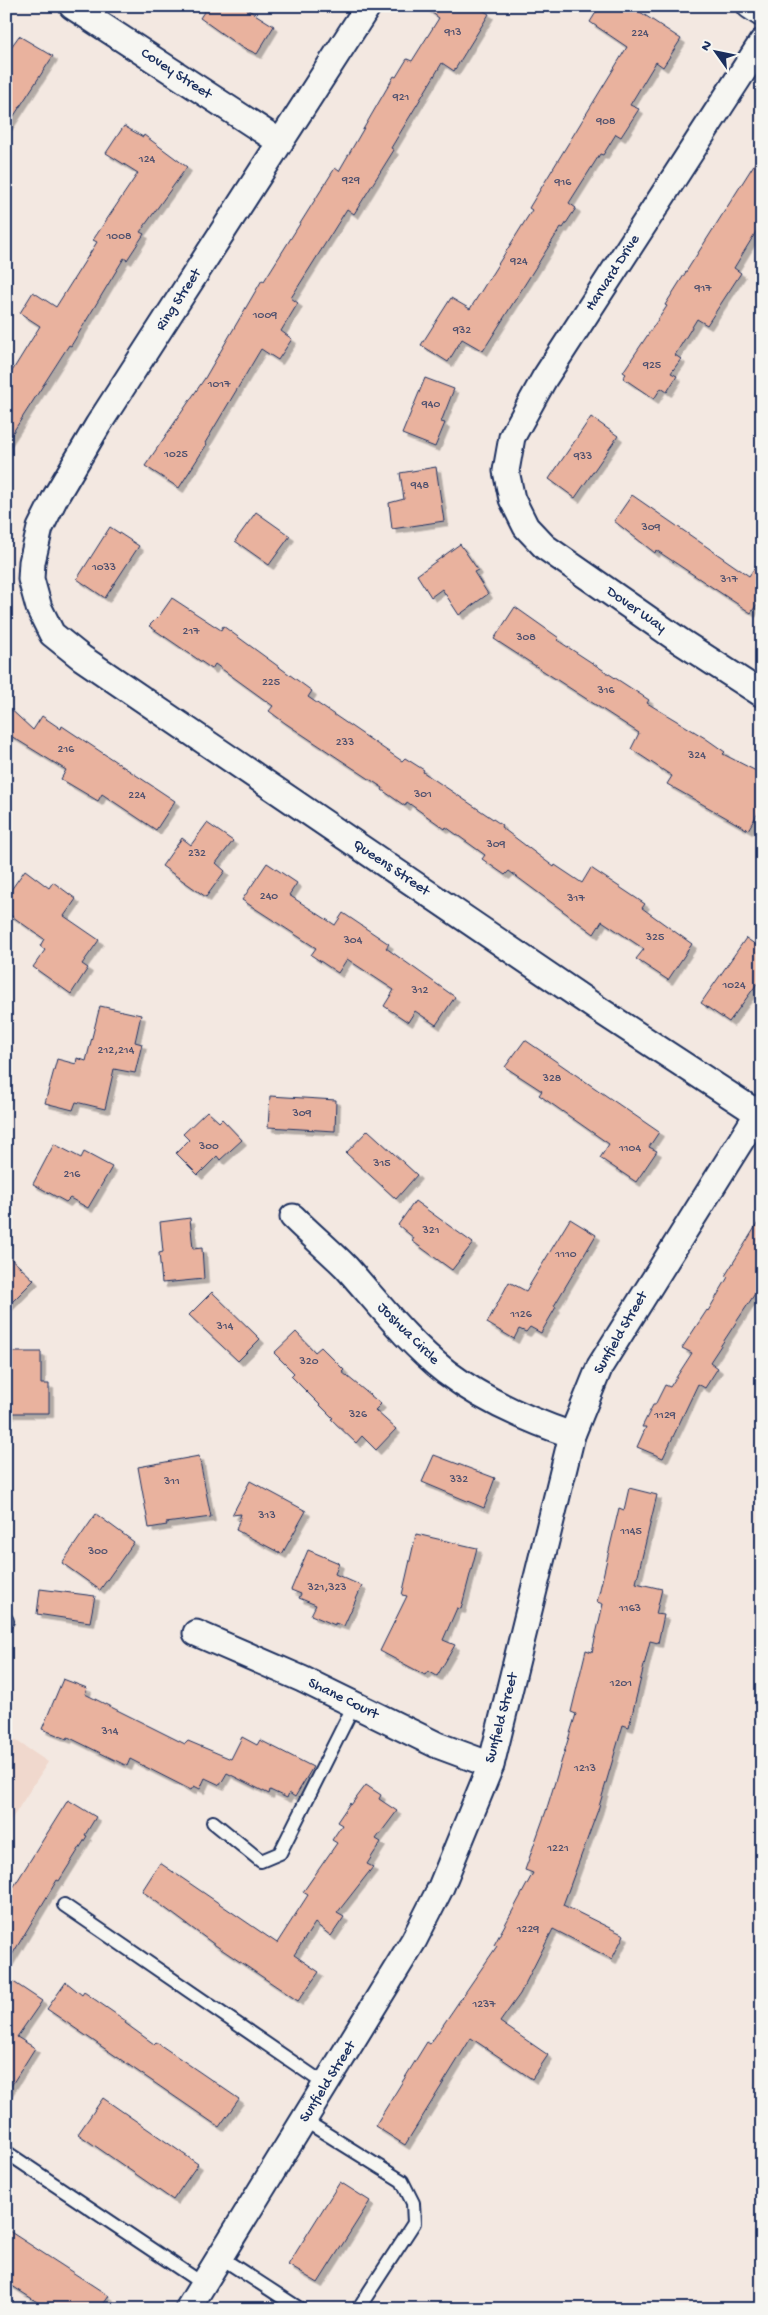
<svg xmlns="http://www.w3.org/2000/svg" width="768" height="2315" font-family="'Gochi Hand',sans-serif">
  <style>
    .built { fill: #f0d8cd }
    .building { fill: #e9b29e; stroke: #1b2f5e; filter: url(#shadow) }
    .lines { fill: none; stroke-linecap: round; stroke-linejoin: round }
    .service-casing { stroke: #1b2f5e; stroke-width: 16 }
    .minor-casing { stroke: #1b2f5e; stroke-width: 29 }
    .service { stroke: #f6f6f2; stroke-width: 12 }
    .minor { stroke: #f6f6f2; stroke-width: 25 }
    .labels { text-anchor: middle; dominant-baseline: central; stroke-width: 4; stroke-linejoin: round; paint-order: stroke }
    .number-label { font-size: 12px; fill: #4e506e }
    .street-label { font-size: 15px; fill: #1b2f5e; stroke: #f6f6f2 }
  </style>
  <defs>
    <filter id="shadow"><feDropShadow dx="4.5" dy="4.5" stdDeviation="0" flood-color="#0004"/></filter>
  </defs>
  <rect width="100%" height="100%" fill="#f3e8e1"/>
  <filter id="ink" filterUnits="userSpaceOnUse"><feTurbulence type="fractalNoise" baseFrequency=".02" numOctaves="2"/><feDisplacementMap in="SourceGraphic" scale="10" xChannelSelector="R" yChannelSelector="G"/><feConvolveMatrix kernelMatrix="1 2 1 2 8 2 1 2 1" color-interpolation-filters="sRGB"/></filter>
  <g filter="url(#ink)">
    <path class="built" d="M6,1734L48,1762L6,1828Z"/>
    <g class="building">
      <path d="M208,6H242L274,26L257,54L238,45L200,18Z"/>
      <path d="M423,6H476L489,14L454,71L442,63L391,148L394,150L354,214L347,209L291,298L298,303L281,331L292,339L278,360L261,349L205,443L207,444L179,488L145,466L205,378L262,280L264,281L335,168L339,171L394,76L396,77L407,59L412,61L439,18Z"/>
      <path d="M600,6H631L681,39L663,67L656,62L630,105L639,109L621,137L616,134L603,155L600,154L569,203L576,208L563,228L561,227L483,351L462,339L448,362L421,345L451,298L470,309L532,210L529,208L627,47L590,22Z"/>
      <path d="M19,36L53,56L6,128V54Z"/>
      <path d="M124,126L143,137L144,135L187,167L140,232L144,234L127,260L124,258L71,346L69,345L6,443V381L40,326L20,313L33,292L56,307L97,242L93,240L138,173L106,153Z"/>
      <path d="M762,152V222L734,268L741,273L707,325L697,319L675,355L681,359L671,373L677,376L667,392L661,388L654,399L623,378L626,374L623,372L667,306L665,305Z"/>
      <path d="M425,378L454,389L441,422L445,423L435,447L402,434Z"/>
      <path d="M591,417L618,436L575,498L549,479Z"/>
      <path d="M436,467L444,521L392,529L389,503L404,499L400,473Z"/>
      <path d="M632,495L749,576L762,557V597L751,613L656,550L655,553L614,521Z"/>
      <path d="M256,512L290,536L269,565L235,541Z"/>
      <path d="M110,527L139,546L105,598L77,579Z"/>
      <path d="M460,544L478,570L474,572L488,594L459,615L442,589L431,597L417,575Z"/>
      <path d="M172,598L221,630L223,626L312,691L308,697L402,761L405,758L424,770L423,772L502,825L501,827L554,867L555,865L582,883L591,868L645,904L642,908L692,944L668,980L636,959L644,949L602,921L594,934L509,871L505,875L482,859L485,855L446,827L445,829L407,802L405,806L382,790L383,788L285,723L269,711L273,706L215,664L212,669L149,626L160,615Z"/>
      <path d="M515,607L559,638L557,640L649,700L647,703L705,738L725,752L723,754L762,774V806L748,830L667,784L672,776L631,749L639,733L494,639Z"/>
      <path d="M6,705L33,730L42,716L61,729L62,726L175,801L156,830L102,794L98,801L61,779L66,770L6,733Z"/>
      <path d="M207,823L233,841L216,863L225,871L206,897L162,866L182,838L191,845Z"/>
      <path d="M267,863L297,883L289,895L335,925L343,913L389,944L386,948L455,997L436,1025L415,1011L408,1022L384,1006L394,990L347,959L338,973L311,955L316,948L242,900Z"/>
      <path d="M25,870L49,888L53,882L76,899L64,916L99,940L82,964L88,968L71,994L33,967L45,950L40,946L44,939L6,912V897Z"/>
      <path d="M746,938L762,949V977L729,1022L701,1003Z"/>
      <path d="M100,1006L141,1015L135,1042L142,1044L135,1073L114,1069L105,1109L76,1102L73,1110L45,1103L57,1059L76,1064L77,1058L86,1061Z"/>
      <path d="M525,1040L659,1132L649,1147L657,1151L636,1182L600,1158L609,1144L539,1095L542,1091L505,1067Z"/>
      <path d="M270,1096L336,1100L335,1131L268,1127Z"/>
      <path d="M207,1111L219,1122L222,1119L242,1140L220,1160L217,1156L198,1175L176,1153L189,1140L183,1134Z"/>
      <path d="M368,1130L417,1175L396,1199L346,1153Z"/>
      <path d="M54,1144L81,1158L84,1152L112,1167L88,1208L70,1198L66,1202L33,1184Z"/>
      <path d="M415,1201L473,1243L452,1270L412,1241L414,1238L398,1225Z"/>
      <path d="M762,1216V1283L710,1362L718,1368L705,1388L698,1384L663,1458L637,1447L646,1427H642L653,1405H655L665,1385L670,1387L692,1353L682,1348L707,1310L708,1311L728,1277L725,1276Z"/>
      <path d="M190,1218L193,1249L202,1248L204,1279L162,1283L159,1253L163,1252L160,1222Z"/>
      <path d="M570,1219L596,1235L554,1306L556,1307L541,1333L530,1327L526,1332L519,1329L514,1339L487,1323L509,1282L526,1291Z"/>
      <path d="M6,1254L34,1280L6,1308Z"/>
      <path d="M212,1292L260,1339L238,1361L189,1315Z"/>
      <path d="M296,1332L315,1352L321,1347L344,1370L342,1372L381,1404L375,1410L396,1429L376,1450L362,1436L356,1443L331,1419L333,1418L291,1376L294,1373L274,1353Z"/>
      <path d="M6,1352H41V1384H49V1413H6Z"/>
      <path d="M434,1455L495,1478L484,1508L422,1482Z"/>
      <path d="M199,1456L211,1517L166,1523L167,1525L149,1528L138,1467Z"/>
      <path d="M250,1481L306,1511L282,1554L236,1530L241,1514L232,1515Z"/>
      <path d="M629,1488L657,1495L636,1583L662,1589L656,1614L664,1615L658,1643L650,1641L629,1727L623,1725L598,1810L563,1905L624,1935L612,1959L553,1929L520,1994L500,2022L548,2055L532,2079L471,2038L405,2145L375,2126L427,2042L430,2044L497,1946L494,1945L533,1873L525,1870L546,1811L576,1714L571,1712L586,1650L592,1652L603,1604L597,1602L619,1508L624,1510Z"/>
      <path d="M96,1514L134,1542L100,1590L62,1563Z"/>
      <path d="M416,1534L477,1548L461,1609L457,1608L443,1640L455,1645L437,1676L428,1671L425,1675L380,1651L407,1596L402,1595Z"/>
      <path d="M308,1550L339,1563L335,1574L362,1586L344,1626L335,1623V1625L311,1615L316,1605L299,1598L301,1594L291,1590Z"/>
      <path d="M40,1589L95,1596L90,1622L37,1614Z"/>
      <path d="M63,1679L87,1688L85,1694L185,1744L188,1741L231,1759L242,1737L257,1745L260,1740L313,1767L295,1797L289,1793L287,1798L270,1790L269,1794L227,1773L220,1785L205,1778L200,1789L194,1786L191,1790L130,1759L127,1766L68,1737L67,1739L42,1729Z"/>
      <path d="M366,1785L381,1795L379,1799L397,1811L376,1839L381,1842L367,1864L373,1867L337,1913L344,1917L331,1936L315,1923L294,1955L319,1972L298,2001L215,1945L142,1891L160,1863L277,1943L308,1895L303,1892L337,1843L332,1840L342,1825L337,1822L350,1803L351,1805Z"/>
      <path d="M68,1800L96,1817L85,1835L87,1836L59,1881L57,1880L6,1965V1899Z"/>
      <path d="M6,1977L42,2001L17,2037L35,2048L6,2094Z"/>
      <path d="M66,1982L82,1995L84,1992L126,2021L125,2023L154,2044L156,2042L239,2099L219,2127L47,2009Z"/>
      <path d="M103,2098L198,2164L173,2200L78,2134Z"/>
      <path d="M340,2182L370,2201L318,2283L288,2265Z"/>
      <path d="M6,2229L109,2296L100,2309H48L6,2282Z"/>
    </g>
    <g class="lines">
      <g class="service-casing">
        <g id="service">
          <path d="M6,1619L7,1621"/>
          <path d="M213,1822L261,1861L280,1853L354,1705"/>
          <path d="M64,1905L326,2085"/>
          <path d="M304,2120L402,2181L413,2203L414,2223L358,2309"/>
          <path d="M6,2152L203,2284"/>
          <path d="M220,2257L300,2309"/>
        </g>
      </g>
      <g class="minor-casing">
        <g id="minor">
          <path d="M72,6L280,142"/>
          <path d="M368,6L98,425L56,496L40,528L32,562L31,579L39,608L52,634L82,658L601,1011L757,1113"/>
          <path d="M750,6L762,14"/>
          <path d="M762,42L544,379L512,437L506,471L512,499L526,527L545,547L680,641L762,694"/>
          <path d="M293,1217C310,1234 329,1250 346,1267C378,1303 408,1342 446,1372C483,1400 528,1420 572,1435"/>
          <path d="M196,1633L302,1679L437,1745L491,1765"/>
          <path d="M188,2309L414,1940L441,1887L491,1765L572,1435L600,1366L762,1107"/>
        </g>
      </g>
      <use href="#service" class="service"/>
      <use href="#minor" class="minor"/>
    </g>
  </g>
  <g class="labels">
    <g class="number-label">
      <text x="453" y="33">913</text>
      <text x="640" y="34">224</text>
      <text x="401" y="98">921</text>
      <text x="606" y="122">908</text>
      <text x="147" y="160">124</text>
      <text x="351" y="181">929</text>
      <text x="563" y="183">916</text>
      <text x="119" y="237">1008</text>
      <text x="519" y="262">924</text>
      <text x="703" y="289">917</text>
      <text x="265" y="316">1009</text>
      <text x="462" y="331">932</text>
      <text x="652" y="366">925</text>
      <text x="219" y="385">1017</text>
      <text x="431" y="405">940</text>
      <text x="176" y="455">1025</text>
      <text x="583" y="457">933</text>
      <text x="420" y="486">948</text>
      <text x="651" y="528">309</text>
      <text x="104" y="568">1033</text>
      <text x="729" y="580">317</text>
      <text x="191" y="632">217</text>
      <text x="526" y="638">308</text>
      <text x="271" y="683">225</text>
      <text x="606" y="691">316</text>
      <text x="345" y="743">233</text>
      <text x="66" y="750">216</text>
      <text x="697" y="756">324</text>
      <text x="423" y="795">301</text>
      <text x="137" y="796">224</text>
      <text x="496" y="845">309</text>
      <text x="197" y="854">232</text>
      <text x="269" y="897">240</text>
      <text x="576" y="899">317</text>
      <text x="655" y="938">325</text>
      <text x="353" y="941">304</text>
      <text x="734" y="986">1024</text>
      <text x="420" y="991">312</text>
      <text x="116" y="1051">212,214</text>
      <text x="552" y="1079">328</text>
      <text x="302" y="1114">309</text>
      <text x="209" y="1147">300</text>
      <text x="630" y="1149">1104</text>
      <text x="382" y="1164">315</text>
      <text x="72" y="1175">216</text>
      <text x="431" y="1231">321</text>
      <text x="566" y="1255">1110</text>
      <text x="521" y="1315">1126</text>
      <text x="225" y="1327">314</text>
      <text x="309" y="1362">320</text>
      <text x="358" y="1415">326</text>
      <text x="665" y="1416">1129</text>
      <text x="459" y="1480">332</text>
      <text x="172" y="1482">311</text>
      <text x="267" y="1516">313</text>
      <text x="631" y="1532">1145</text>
      <text x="98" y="1552">300</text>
      <text x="327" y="1588">321,323</text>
      <text x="630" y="1609">1163</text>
      <text x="621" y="1684">1201</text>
      <text x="110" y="1732">314</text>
      <text x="585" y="1769">1213</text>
      <text x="558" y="1849">1221</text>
      <text x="528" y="1930">1229</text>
      <text x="484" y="2005">1237</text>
    </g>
    <g class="street-label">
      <text transform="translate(176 74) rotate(33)">Covey Street</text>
      <text transform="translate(613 273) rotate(-57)">Harvard Drive</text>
      <text transform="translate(179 300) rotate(-57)">Ring Street</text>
      <text transform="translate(636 610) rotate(35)">Dover Way</text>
      <text transform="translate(391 868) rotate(34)">Queens Street</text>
      <text transform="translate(621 1333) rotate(-60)">Sunfield Street</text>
      <text transform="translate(408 1334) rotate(45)">Joshua Circle</text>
      <text transform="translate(343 1699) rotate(26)">Shane Court</text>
      <text transform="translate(502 1718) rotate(-75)">Sunfield Street</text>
      <text transform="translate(328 2082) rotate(-58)">Sunfield Street</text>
    </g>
  </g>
  <rect width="768" height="2315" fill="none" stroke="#f6f6f2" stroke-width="25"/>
  <rect x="12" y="12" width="743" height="2290" fill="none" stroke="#1b2f5e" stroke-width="2" filter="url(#ink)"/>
  <g transform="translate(716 52) rotate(303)" stroke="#f6f6f2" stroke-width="4" paint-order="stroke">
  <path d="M0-4L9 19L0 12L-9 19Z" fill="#1b2f5e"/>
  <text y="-8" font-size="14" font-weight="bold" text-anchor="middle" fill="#1b2f5e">N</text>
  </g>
</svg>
